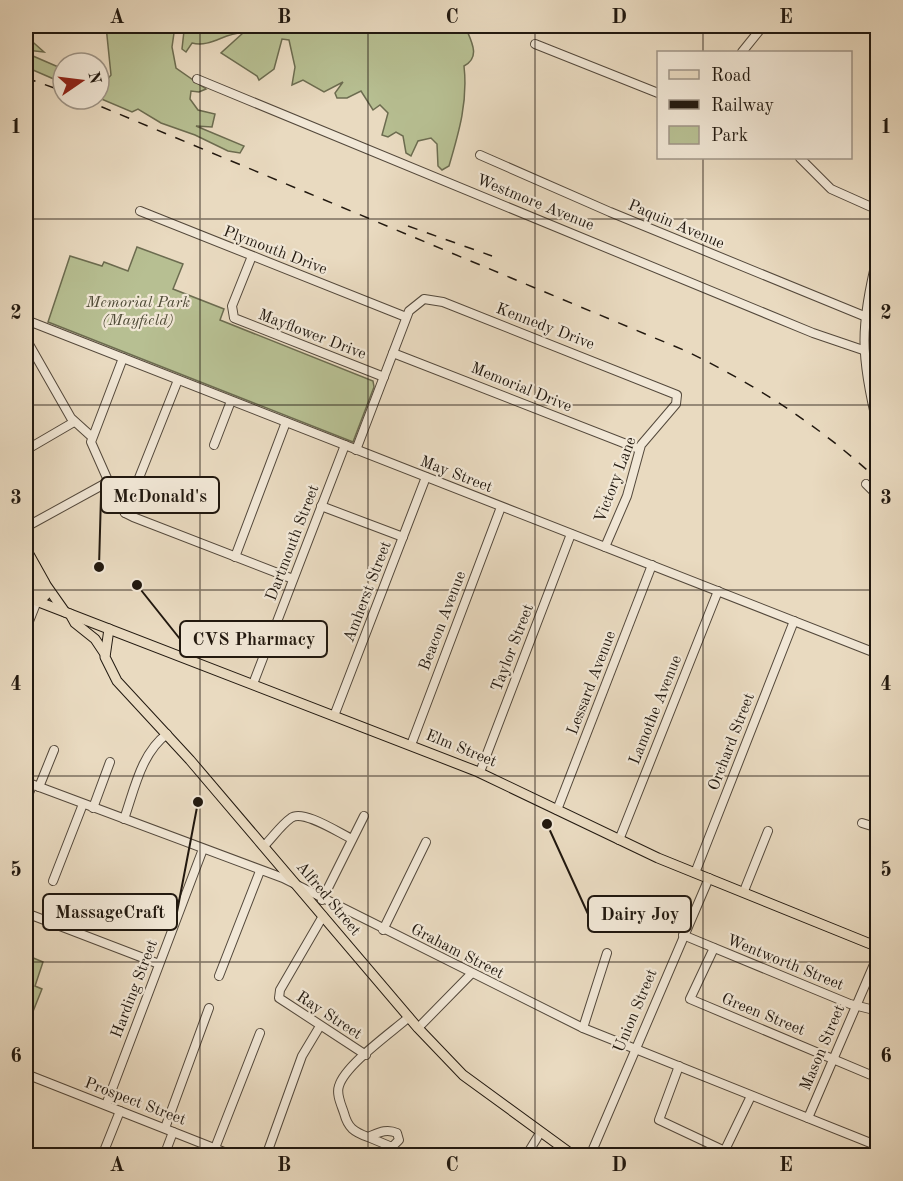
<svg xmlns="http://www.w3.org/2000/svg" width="903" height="1181" font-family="'Old Standard TT',serif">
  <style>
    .green { fill: #b7bf92; stroke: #6c6c50; stroke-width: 1.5 }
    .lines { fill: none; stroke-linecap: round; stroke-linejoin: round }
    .minor-casing { stroke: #53483b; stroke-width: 10 }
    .major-casing { stroke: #21180f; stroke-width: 11 }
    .minor { stroke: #f1e7d6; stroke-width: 8 }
    .major { stroke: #e9dac0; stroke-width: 9 }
    .rail { stroke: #21180f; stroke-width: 1.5; stroke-dasharray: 10 10; stroke-linecap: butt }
    .grid { fill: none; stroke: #21180f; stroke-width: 1.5; stroke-opacity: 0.55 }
    .labels { text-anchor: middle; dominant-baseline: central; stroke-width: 4.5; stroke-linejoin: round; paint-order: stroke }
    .street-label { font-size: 16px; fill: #21180f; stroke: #f1e7d6 }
    .park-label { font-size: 16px; font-style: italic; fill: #4e4a36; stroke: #f1e7d6 }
    .leader { fill: none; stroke: #21180f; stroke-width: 2 }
    .callout-dot { fill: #21180f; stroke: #f1e7d6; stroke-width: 2 }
    .callout { fill: #f1e7d6; stroke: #21180f; stroke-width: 2 }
    .callout-label { font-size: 18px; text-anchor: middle; font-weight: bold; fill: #21180f }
    .neatline { fill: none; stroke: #21180f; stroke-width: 2 }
    .grid-label { font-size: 20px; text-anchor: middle; font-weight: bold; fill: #21180f }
  </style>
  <rect width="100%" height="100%" fill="#e9dac0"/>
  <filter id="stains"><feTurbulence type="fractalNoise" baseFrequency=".00333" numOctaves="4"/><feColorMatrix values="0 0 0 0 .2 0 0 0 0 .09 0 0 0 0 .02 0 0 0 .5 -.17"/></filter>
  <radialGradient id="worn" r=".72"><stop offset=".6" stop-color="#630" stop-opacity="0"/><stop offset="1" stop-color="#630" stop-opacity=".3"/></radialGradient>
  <g class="green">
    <path d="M106,26H175L172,47L176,68L206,89L199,92L191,91L190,99L198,110L215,114L212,127L196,126L244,146L240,153L228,151L195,135L161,123L138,109L132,112L99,98V83L106,81L111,75Z"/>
    <path d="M197,26H465C470,39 482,57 464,66C468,102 459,132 449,166L442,170L438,166L437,144L431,138L418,141L411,156L406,153L403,136L396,132L388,137L382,135L388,113L380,105L373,110L361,91L347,98H337L335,93L343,82L324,92L303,80L292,85L295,67L289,40L282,39L274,69L259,80L257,76L221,53L243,33C225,32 211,48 192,43L186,52L182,49L184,31Z"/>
    <path d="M26,36L44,52L26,50L33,56L63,69V83L26,67Z"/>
    <path d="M137,247L183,264L173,289L224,309L220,320L373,381L374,387L353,442L48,322L70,256L102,266L104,262L128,271Z"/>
    <path d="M26,955L43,962L35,986L42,989L26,1029Z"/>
  </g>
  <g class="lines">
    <g class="minor-casing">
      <g id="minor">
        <path d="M535,44L658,93"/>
        <path d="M742,52L763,26"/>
        <path d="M197,79L813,333L863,350"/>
        <path d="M480,155L610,212L864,316"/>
        <path d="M800,158L831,189L878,210"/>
        <path d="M140,211L406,317"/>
        <path d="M878,254C860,325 860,356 878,427"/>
        <path d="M252,256L232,306L234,318L384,377"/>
        <path d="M26,320L878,654"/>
        <path d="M26,339L71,418L92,437"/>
        <path d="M393,353L639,449"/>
        <path d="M123,358L91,442L118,503L125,513L133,517L293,579"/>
        <path d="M214,445L231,401"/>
        <path d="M26,450L74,422"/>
        <path d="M356,450L409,311L424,299L443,302L677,395L676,404L641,445L627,496L605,547"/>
        <path d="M866,484L878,496"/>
        <path d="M321,506L403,537"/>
        <path d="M125,513L178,380"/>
        <path d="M26,527L108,482"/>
        <path d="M235,557L286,422"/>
        <path d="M26,629L37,601"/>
        <path d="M253,684L345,445"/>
        <path d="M334,716L426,477"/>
        <path d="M411,745L501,507"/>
        <path d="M480,772L571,534"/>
        <path d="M26,782L283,878L583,1028L878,1146"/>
        <path d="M39,787L54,750"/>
        <path d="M26,801L32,785"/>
        <path d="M93,808L110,762"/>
        <path d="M557,810L652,565"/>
        <path d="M124,819C134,791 141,753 167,734"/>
        <path d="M862,823L878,828"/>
        <path d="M619,840L718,591"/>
        <path d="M264,846C273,837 281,825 291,818C303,809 339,833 352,839"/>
        <path d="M695,873L794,621"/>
        <path d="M53,881L83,804"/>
        <path d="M744,891L768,831"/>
        <path d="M322,900L364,816"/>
        <path d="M26,913L159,964"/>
        <path d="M323,916L280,990L279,998L366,1055"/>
        <path d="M383,930L426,842"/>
        <path d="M683,935L850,1004L878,1011"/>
        <path d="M714,948L690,999L878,1078"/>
        <path d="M219,976L260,871"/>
        <path d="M418,1028L471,974"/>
        <path d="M583,1028L607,953"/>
        <path d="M679,1066L659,1120L725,1151"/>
        <path d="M26,1074L234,1156"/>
        <path d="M106,1105L203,849"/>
        <path d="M808,1118L878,955"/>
        <path d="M165,1128L209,1008"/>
        <path d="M368,1137L392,1147L399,1140L397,1133C386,1128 378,1133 368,1137C354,1132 348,1128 344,1113C341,1104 336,1094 339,1086C345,1065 392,1032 409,1017"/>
        <path d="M215,1148L260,1033"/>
        <path d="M723,1154L751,1096"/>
        <path d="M102,1156L120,1111"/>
        <path d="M164,1156L173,1132"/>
        <path d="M266,1156L302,1056L320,1026"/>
        <path d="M526,1156L540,1133"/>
        <path d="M590,1156L709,878"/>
      </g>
    </g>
    <g class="major-casing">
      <g id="major">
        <path d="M26,549L45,583V596L37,601"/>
        <path d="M32,572L38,586L37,601"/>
        <path d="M46,585L65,612"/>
        <path d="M26,597L476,771L658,858L878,947"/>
        <path d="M70,614L75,623L95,639L105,654"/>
        <path d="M109,629L105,657L117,681L190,760L418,1028L463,1075L574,1156"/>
      </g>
    </g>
    <use href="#minor" class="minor"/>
    <use href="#major" class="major"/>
    <g class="rail">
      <path d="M26,78L63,91"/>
      <path d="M83,99L686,351C756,385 820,426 878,480"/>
      <path d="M408,226L492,256"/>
    </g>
  </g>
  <path class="grid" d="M200,26V1156M368,26V1156M535,26V1156M703,26V52M703,158V1156M26,219H878M26,405H878M26,590H878M26,776H878M26,962H878"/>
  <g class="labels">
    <g class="street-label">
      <text transform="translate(535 203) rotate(22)">Westmore Avenue</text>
      <text transform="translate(676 225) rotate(23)">Paquin Avenue</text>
      <text transform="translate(275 251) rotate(21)">Plymouth Drive</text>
      <text transform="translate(545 327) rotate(21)">Kennedy Drive</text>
      <text transform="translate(312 335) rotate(21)">Mayflower Drive</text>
      <text transform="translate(521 388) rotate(22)">Memorial Drive</text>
      <text transform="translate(456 475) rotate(21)">May Street</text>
      <text transform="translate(616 480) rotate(-69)">Victory Lane</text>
      <text transform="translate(293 543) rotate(-69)">Dartmouth Street</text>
      <text transform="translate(368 592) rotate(-69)">Amherst Street</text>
      <text transform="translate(443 621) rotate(-69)">Beacon Avenue</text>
      <text transform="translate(513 648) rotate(-69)">Taylor Street</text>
      <text transform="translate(592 683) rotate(-69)">Lessard Avenue</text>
      <text transform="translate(656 710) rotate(-68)">Lamothe Avenue</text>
      <text transform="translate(732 742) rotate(-69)">Orchard Street</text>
      <text transform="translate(461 749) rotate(22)">Elm Street</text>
      <text transform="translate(328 899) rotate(50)">Alfred Street</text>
      <text transform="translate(457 952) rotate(27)">Graham Street</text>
      <text transform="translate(785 963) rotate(22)">Wentworth Street</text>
      <text transform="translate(135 989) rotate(-69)">Harding Street</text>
      <text transform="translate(636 1011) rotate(-67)">Union Street</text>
      <text transform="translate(763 1015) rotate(22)">Green Street</text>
      <text transform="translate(329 1016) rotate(33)">Ray Street</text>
      <text transform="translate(823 1048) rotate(-67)">Mason Street</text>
      <text transform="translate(135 1102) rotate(21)">Prospect Street</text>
    </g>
    <g class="park-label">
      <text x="138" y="303">Memorial Park<tspan x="138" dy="18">(Mayfield)</tspan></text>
    </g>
  </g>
  <path class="leader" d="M99 567L101 495M137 585L180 639M198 802L177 912M547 824L588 914"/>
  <g class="callout-dot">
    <circle cx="99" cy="567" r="6"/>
    <circle cx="137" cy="585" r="6"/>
    <circle cx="198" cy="802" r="6"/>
    <circle cx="547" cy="824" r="6"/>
  </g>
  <g class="callout">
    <rect x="101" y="477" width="118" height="36" rx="6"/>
    <rect x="180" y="621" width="147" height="36" rx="6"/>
    <rect x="43" y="894" width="134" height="36" rx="6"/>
    <rect x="588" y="896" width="103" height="36" rx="6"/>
  </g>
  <g class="callout-label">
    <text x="160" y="502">McDonald's</text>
    <text x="254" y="645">CVS Pharmacy</text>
    <text x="110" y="918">MassageCraft</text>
    <text x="640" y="920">Dairy Joy</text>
  </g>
  <rect width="903" height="1181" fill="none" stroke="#e9dac0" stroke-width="66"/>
  <rect x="657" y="51" width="195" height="108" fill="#f1e7d6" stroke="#9e9486" stroke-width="1.5"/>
  <rect x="669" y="70" width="30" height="9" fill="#e9dac0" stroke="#9e9486" stroke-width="1.5"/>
  <text x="711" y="81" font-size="18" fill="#21180f">Road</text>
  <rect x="669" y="100" width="30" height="9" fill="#21180f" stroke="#9e9486" stroke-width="1.5"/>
  <text x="711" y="111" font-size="18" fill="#21180f">Railway</text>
  <rect x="669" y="126" width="30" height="18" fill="#b7bf92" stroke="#9e9486" stroke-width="1.5"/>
  <text x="711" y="141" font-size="18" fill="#21180f">Park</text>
  <g transform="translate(81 81) rotate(76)"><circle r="28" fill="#f1e7d6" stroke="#9e9486" stroke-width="1.5"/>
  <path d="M0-4.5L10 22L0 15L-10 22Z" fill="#8f2418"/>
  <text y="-9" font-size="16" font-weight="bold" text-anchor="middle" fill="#21180f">N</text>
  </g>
  <rect x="33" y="33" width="837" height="1115" class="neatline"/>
  <g class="grid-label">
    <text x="117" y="23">A</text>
    <text x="284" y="23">B</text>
    <text x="452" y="23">C</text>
    <text x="619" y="23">D</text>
    <text x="786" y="23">E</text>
    <text x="16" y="133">1</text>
    <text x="886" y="133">1</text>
    <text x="16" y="319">2</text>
    <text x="886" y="319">2</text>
    <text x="16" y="504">3</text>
    <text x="886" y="504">3</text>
    <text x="16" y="690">4</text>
    <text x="886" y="690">4</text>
    <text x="16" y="876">5</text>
    <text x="886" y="876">5</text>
    <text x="16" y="1062">6</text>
    <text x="886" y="1062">6</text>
    <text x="117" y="1171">A</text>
    <text x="284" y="1171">B</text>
    <text x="452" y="1171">C</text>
    <text x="619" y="1171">D</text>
    <text x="786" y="1171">E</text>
  </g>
  <rect width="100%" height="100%" filter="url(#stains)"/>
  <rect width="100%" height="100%" fill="url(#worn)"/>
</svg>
